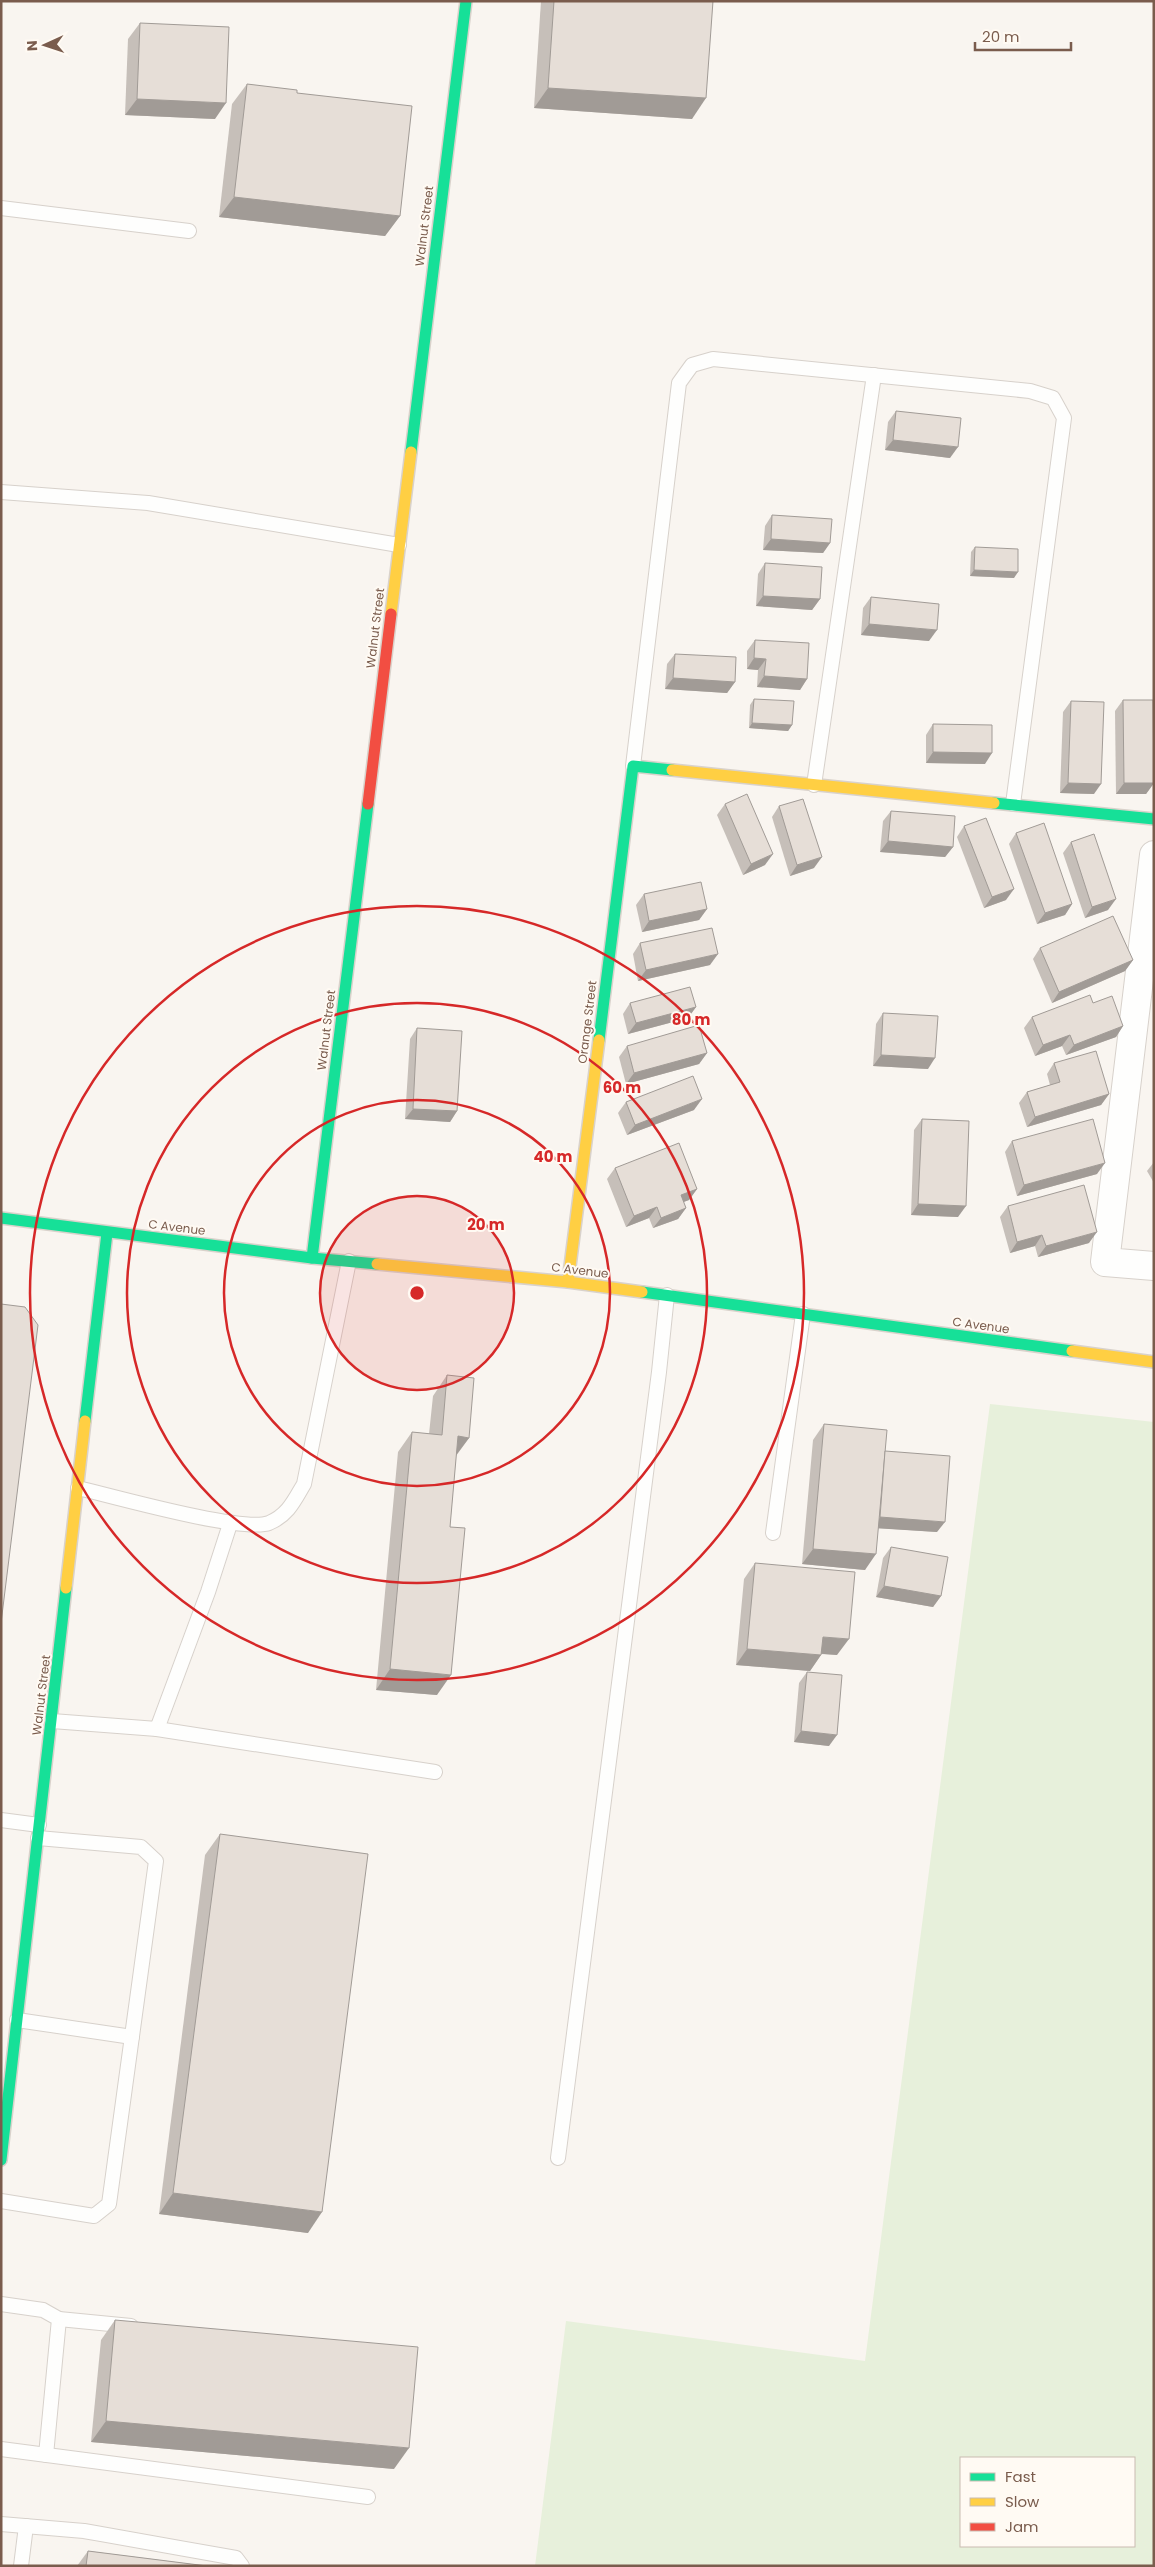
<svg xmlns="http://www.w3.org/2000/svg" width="1155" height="2567" font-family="Poppins,sans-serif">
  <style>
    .green { fill: #e7f0db; fill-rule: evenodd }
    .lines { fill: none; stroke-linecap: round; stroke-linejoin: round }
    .lane-casing { stroke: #d7d1cb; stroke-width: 16 }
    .street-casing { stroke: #d7d1cb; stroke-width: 30 }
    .fast-casing { stroke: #d9d2cb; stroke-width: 14 }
    .slow-casing { stroke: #d9d2cb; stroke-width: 14 }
    .jam-casing { stroke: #d9d2cb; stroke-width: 14 }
    .lane { stroke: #fefefd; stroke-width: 14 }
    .street { stroke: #fefefd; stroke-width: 28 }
    .fast { stroke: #16e098; stroke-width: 11 }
    .slow { stroke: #ffcf43; stroke-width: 11 }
    .jam { stroke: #f24e42; stroke-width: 11 }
    .wall { fill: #c6bfb9 }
    .shaded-wall { fill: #a19b96 }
    .building { fill: #e6ded7; stroke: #a19b96 }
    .ring { fill: none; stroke: #d62828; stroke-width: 2.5 }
    .labels { text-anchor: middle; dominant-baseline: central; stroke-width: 4; stroke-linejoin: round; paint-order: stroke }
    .street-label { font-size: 12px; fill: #7a5c4d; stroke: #fffaf3 }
    .centre { fill: #d62828; stroke: #fffaf3; stroke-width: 2.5 }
    .ring-label { font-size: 15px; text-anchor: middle; font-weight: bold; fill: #d62828; stroke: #fffaf3; stroke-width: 4; stroke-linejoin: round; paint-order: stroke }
  </style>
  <rect width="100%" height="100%" fill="#f9f5f0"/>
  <path class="green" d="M990,1404L1154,1422V2566H535L566,2321L865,2361ZM961,2458H1134V2546H961Z"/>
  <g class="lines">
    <g class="lane-casing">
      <g id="lane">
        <path d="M1,208L189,231"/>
        <path d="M1,492L148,503L399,545"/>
        <path d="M633,766L679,383L692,365L713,359L1030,391L1053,398L1064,418L1013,804"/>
        <path d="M814,785L874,375"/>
        <path d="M78,1488C112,1496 243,1533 269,1523C288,1515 294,1501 304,1484L349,1261"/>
        <path d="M773,1533L803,1314"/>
        <path d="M52,1721L157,1729L208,1592L230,1524"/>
        <path d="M157,1729L435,1772"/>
        <path d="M1,1820L39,1825"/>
        <path d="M17,2020L132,2037"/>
        <path d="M558,2158L659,1372L667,1295"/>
        <path d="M1,2201L94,2216L109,2204L156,1861L141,1847L38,1838"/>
        <path d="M1,2304L43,2310L59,2319L46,2455"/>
        <path d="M59,2319L131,2326"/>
        <path d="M1,2449L368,2497"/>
        <path d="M1,2524L84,2531L236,2558L242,2566"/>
        <path d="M21,2566L26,2526"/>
      </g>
    </g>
    <g class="street-casing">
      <path id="street" d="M1154,855L1105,1262L1154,1266"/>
    </g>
    <g class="fast-casing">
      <g id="fast">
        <path d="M411,452L466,1"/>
        <path d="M994,803L1154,819"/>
        <path d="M599,1040L633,766L672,770"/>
        <path d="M1,1218L312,1258L377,1264"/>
        <path d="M312,1258L368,804"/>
        <path d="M642,1292L1072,1351"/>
        <path d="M85,1421L107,1233"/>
        <path d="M1,2160L66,1588"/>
      </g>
    </g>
    <g class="slow-casing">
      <g id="slow">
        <path d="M391,614L411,452"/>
        <path d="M672,770L994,803"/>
        <path d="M377,1264L568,1282L642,1292"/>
        <path d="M568,1282L599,1040"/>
        <path d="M1072,1351L1154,1362"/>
        <path d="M66,1588L85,1421"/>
      </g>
    </g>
    <g class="jam-casing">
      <path id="jam" d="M368,804L391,614"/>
    </g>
    <use href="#lane" class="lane"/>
    <use href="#street" class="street"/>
    <use href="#fast" class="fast"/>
    <use href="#slow" class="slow"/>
    <use href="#jam" class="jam"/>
  </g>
  <g class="wall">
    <path d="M541,1H713L692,119L534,108Z"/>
    <path d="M140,23L215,119L125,115L128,39Z"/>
    <path d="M247,84L297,93L400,216L385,236L219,217L232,104Z"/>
    <path d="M896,411L950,458L885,450L888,422Z"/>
    <path d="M772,515L830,543L823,553L763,550L765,526Z"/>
    <path d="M975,547L1014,578L970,576L971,552Z"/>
    <path d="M765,563L820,599L812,610L756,606L758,574Z"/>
    <path d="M871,597L929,641L861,635L863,608Z"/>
    <path d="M755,640L807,679L800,690L757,687L758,670L747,669V651Z"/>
    <path d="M675,654L735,682L727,693L665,689L667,664Z"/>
    <path d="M754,699L792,725L788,731L749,728L750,705Z"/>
    <path d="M1123,700L1154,783L1146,794H1116L1115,711Z"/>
    <path d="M1071,701L1094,794L1060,793L1063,712Z"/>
    <path d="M933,724L985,764L926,763V735Z"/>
    <path d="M725,804L765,865L743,875L717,815Z"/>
    <path d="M779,806L814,868L790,876L772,817Z"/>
    <path d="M891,811L953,847L945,857L880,852L883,821Z"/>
    <path d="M964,826L1006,900L984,908L957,837Z"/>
    <path d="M1016,833L1072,904L1065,915L1037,924L1009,844Z"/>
    <path d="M1071,842L1108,910L1085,918L1063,853Z"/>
    <path d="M644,894L707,909L699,920L642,932L636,905Z"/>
    <path d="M640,943L710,965L638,981L633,954Z"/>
    <path d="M1040,948L1133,960L1125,971L1052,1003L1033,959Z"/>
    <path d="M630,1003L696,1007L688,1018L628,1034L623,1014Z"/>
    <path d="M1093,1003L1123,1026L1116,1037L1066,1055L1062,1046L1035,1056L1024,1028L1032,1017Z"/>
    <path d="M883,1013L928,1069L873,1066L876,1024Z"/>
    <path d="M417,1028L457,1111L450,1122L405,1119L410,1039Z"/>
    <path d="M627,1046L707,1053L699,1064L626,1084L619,1057Z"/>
    <path d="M1054,1063L1109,1094L1101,1105L1027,1127L1019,1103L1027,1092L1050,1085L1047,1074Z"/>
    <path d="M626,1102L694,1110L627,1135L618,1113Z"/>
    <path d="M922,1119L958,1217L911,1215L914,1130Z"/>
    <path d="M1012,1141L1097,1174L1017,1196L1005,1152Z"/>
    <path d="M1154,1162V1183L1147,1171Z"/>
    <path d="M615,1168L697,1189L689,1200L683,1202L686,1208L678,1219L653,1228L649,1218L626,1227L607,1179Z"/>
    <path d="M1008,1206L1089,1243L1038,1257L1035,1246L1010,1253L1000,1217Z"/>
    <path d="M447,1375L469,1438L456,1456L450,1527L437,1695L376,1690L398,1452L412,1432L429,1434L433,1396Z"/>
    <path d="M824,1424L885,1451L937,1532L878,1528L865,1570L802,1564L813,1440Z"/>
    <path d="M891,1547L941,1596L933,1607L876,1597L883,1558Z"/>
    <path d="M755,1563L837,1655L821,1654V1655L810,1671L736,1665L744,1579Z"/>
    <path d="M807,1672L829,1746L794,1742L799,1683Z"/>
    <path d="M220,1834L308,2233L159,2214L205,1855Z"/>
    <path d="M115,2320L394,2469L91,2442L101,2340Z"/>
    <path d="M88,2551L207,2566H77Z"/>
  </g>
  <g class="shaded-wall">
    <path d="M548,88L706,98L692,119L534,108Z"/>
    <path d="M137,99L226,103L215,119L125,115Z"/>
    <path d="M234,197L400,216L385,236L219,217Z"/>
    <path d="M893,440L958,447L950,458L885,450Z"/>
    <path d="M771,539L830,543L823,553L763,550Z"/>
    <path d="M974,570L1018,572L1014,578L970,576Z"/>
    <path d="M763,596L820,599L812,610L756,606Z"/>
    <path d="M869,624L937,630L929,641L861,635Z"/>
    <path d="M754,658L766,659L758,670L747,669Z"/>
    <path d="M764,676L807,679L800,690L757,687Z"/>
    <path d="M673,678L735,682L727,693L665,689Z"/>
    <path d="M752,723L792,725L788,731L749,728Z"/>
    <path d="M933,752L992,753L985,764L926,763Z"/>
    <path d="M1068,783L1101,784L1094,794L1060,793Z"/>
    <path d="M1124,783H1154L1146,794H1116Z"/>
    <path d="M888,841L953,847L945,857L880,852Z"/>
    <path d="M773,854L765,865L743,875L751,864Z"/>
    <path d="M822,857L814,868L790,876L797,865Z"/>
    <path d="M1014,889L1006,900L984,908L992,897Z"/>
    <path d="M1116,899L1108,910L1085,918L1092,907Z"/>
    <path d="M1072,904L1065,915L1037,924L1045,913Z"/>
    <path d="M707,909L699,920L642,932L649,921Z"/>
    <path d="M718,954L710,965L638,981L646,970Z"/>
    <path d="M1133,960L1125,971L1052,1003L1059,992Z"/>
    <path d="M696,1007L688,1018L628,1034L636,1023Z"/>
    <path d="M1123,1026L1116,1037L1066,1055L1074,1045Z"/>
    <path d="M1070,1035L1062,1046L1035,1056L1043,1045Z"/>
    <path d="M707,1053L699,1064L626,1084L634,1073Z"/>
    <path d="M881,1055L935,1058L928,1069L873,1066Z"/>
    <path d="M1109,1094L1101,1105L1027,1127L1035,1117Z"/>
    <path d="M702,1099L694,1110L627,1135L635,1125Z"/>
    <path d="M413,1109L457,1111L450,1122L405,1119Z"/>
    <path d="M1105,1163L1097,1174L1017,1196L1024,1185Z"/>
    <path d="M697,1189L689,1200L673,1206L681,1195Z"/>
    <path d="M918,1204L966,1206L958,1217L911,1215Z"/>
    <path d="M657,1207L649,1218L626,1227L634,1216Z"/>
    <path d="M686,1208L678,1219L653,1228L661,1218Z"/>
    <path d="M1097,1232L1089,1243L1038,1257L1046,1246Z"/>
    <path d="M1042,1235L1035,1246L1010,1253L1017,1242Z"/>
    <path d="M458,1436L469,1438L454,1458Z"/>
    <path d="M880,1517L945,1522L937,1532L873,1528Z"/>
    <path d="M813,1549L876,1554L865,1570L802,1564Z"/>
    <path d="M884,1586L941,1596L933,1607L876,1597Z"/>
    <path d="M823,1637L849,1639L837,1655L812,1653Z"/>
    <path d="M747,1649L821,1655L810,1671L736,1665Z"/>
    <path d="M390,1669L451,1675L437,1695L376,1690Z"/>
    <path d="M801,1731L837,1735L829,1746L794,1742Z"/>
    <path d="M173,2193L322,2212L308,2233L159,2214Z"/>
    <path d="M106,2421L409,2448L394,2469L91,2442Z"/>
  </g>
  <g class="building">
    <path d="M554,1H713L706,98L548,88Z"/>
    <path d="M140,23L229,27L226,103L137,99Z"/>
    <path d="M247,84L297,90V93L412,106L400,216L234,197Z"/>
    <path d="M896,411L961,418L958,447L893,440Z"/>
    <path d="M772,515L832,519L830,543L771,539Z"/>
    <path d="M975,547L1018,549V572L974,570Z"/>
    <path d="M765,563L822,567L820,599L763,596Z"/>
    <path d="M871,597L939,604L937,630L869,624Z"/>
    <path d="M755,640L809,643L807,679L764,676L766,659L754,658Z"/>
    <path d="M675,654L736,657L735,682L673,678Z"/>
    <path d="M754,699L794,701L792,725L752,723Z"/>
    <path d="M1123,700H1153L1154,783H1124Z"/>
    <path d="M1071,701L1104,702L1101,784L1068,783Z"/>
    <path d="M933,724L992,725V753L933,752Z"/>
    <path d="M747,794L773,854L751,864L725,804Z"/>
    <path d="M803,799L822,857L797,865L779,806Z"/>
    <path d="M891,811L955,816L953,847L888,841Z"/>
    <path d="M986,818L1014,889L992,897L964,826Z"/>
    <path d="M1044,823L1072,904L1045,913L1016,833Z"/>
    <path d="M1094,834L1116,899L1092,907L1071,842Z"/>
    <path d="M701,882L707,909L649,921L644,894Z"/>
    <path d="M1113,916L1133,960L1059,992L1040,948Z"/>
    <path d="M712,928L718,954L646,970L640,943Z"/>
    <path d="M690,987L696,1007L636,1023L630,1003Z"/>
    <path d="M1090,995L1093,1003L1112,996L1123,1026L1074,1045L1070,1035L1043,1045L1032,1017Z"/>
    <path d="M883,1013L938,1016L935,1058L881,1055Z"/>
    <path d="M699,1025L707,1053L634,1073L627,1046Z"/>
    <path d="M417,1028L462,1031L457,1111L413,1109Z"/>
    <path d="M1096,1051L1109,1094L1035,1117L1027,1092L1060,1082L1054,1063Z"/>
    <path d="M693,1076L702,1099L635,1125L626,1102Z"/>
    <path d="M922,1119L969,1121L966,1206L918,1204Z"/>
    <path d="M1093,1119L1105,1163L1024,1185L1012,1141Z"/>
    <path d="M679,1143L697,1189L681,1195L686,1208L661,1218L657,1207L634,1216L615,1168Z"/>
    <path d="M1084,1185L1097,1232L1046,1246L1042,1235L1017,1242L1008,1206Z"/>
    <path d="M1,1304L25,1307L38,1325L1,1623Z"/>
    <path d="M447,1375L474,1378L469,1438L458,1436L450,1527L465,1528L451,1675L390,1669L412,1432L442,1435Z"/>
    <path d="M824,1424L887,1430L876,1554L813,1549Z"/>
    <path d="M885,1451L950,1456L945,1522L880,1517Z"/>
    <path d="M891,1547L948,1557L941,1596L884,1586Z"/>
    <path d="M755,1563L855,1572L849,1639L823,1637L821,1655L747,1649Z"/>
    <path d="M807,1672L842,1675L837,1735L801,1731Z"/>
    <path d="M220,1834L368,1854L322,2212L173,2193Z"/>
    <path d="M115,2320L418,2347L409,2448L106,2421Z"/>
    <path d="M88,2551L207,2566H86Z"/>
  </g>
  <circle cx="417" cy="1293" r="97" fill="#d62828" fill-opacity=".12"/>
  <g class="ring">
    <circle cx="417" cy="1293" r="97"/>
    <circle cx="417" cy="1293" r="193"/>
    <circle cx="417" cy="1293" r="290"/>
    <circle cx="417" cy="1293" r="387"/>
  </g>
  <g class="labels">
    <g class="street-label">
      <text transform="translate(424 226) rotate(-83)">Walnut Street</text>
      <text transform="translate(375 628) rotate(-83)">Walnut Street</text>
      <text transform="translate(587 1022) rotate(-83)">Orange Street</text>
      <text transform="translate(326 1030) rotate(-83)">Walnut Street</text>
      <text transform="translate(177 1227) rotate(7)">C Avenue</text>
      <text transform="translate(580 1270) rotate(7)">C Avenue</text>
      <text transform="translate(981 1325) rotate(8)">C Avenue</text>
      <text transform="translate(41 1695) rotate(-83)">Walnut Street</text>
    </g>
  </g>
  <circle cx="417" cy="1293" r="8" class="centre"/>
  <g class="ring-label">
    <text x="691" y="1025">80 m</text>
    <text x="622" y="1093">60 m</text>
    <text x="553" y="1162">40 m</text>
    <text x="486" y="1230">20 m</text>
  </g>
  <rect width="1155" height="2567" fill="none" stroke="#7a5c4d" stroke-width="5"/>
  <rect x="960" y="2457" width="175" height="90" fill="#fffaf3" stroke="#cabbb1"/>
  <rect x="970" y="2473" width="25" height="8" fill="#16e098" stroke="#cabbb1"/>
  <text x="1005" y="2482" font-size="15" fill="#7a5c4d">Fast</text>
  <rect x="970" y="2498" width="25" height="8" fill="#ffcf43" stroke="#cabbb1"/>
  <text x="1005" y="2507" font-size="15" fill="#7a5c4d">Slow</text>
  <rect x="970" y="2523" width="25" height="8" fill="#f24e42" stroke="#cabbb1"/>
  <text x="1005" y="2532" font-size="15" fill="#7a5c4d">Jam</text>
  <g transform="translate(45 45) rotate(267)" stroke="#fffaf3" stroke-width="4" paint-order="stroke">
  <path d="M0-4L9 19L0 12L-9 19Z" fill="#7a5c4d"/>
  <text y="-8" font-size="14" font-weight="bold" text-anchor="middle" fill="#7a5c4d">N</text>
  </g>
  <path d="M975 42v8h96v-8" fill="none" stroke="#7a5c4d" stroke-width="2.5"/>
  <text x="982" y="42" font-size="15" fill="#7a5c4d" stroke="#fffaf3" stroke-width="4" paint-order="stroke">20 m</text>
</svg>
